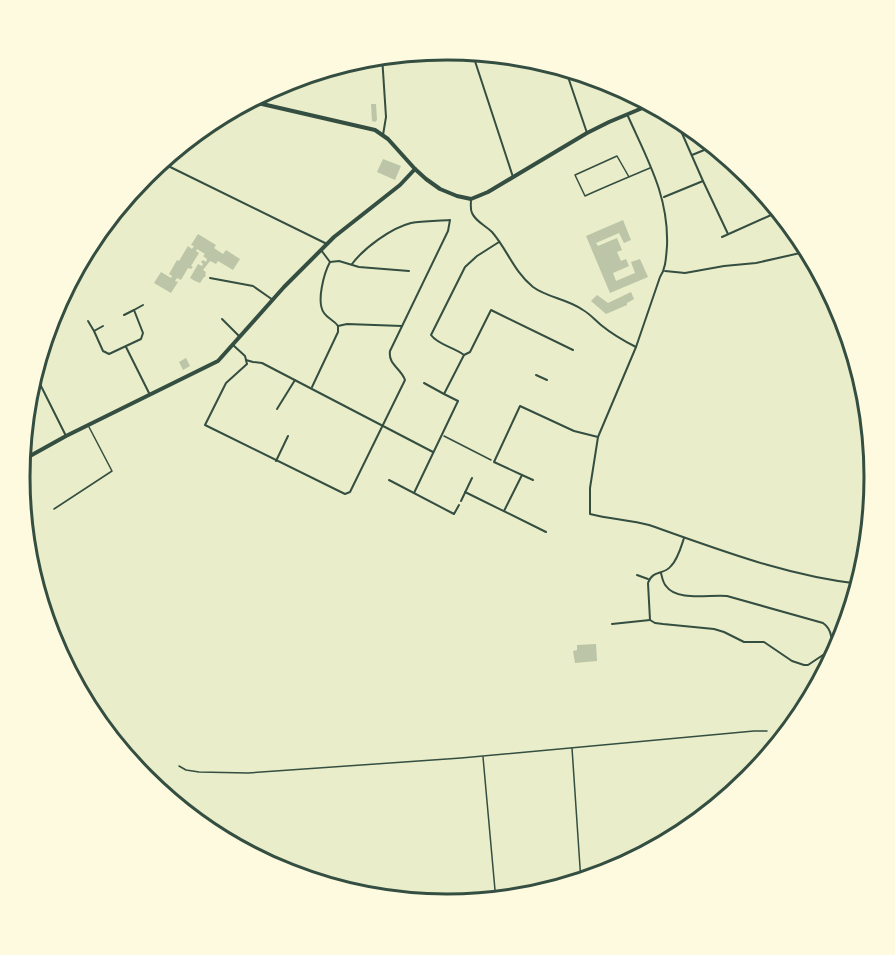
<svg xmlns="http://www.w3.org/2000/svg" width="895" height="955" font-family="'Exo 2',sans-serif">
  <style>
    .building { fill: #bcc5a7 }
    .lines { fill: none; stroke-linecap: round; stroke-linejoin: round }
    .path { stroke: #344e41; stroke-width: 1.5 }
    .service { stroke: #344e41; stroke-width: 1.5 }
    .minor { stroke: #344e41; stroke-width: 2 }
    .secondary { stroke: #344e41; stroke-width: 4 }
    .rim { fill: none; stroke: #344e41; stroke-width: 3 }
  </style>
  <rect width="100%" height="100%" fill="#e9edc9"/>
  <g class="building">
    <path d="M371,104H376L377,120L375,122L372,121Z"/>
    <path d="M383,159L401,166L395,180L377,172Z"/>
    <path d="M623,220L631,240L624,243L619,233L596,243L598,246L617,238L622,250L617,252L621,261L626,259L629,266L613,273L616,281L635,273L631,262L640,259L648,277L610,293L586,236Z"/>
    <path d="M198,234L216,245L214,248L223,254L226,250L240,259L233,270L218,261L216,264L210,261L203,270L206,272L205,274L206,275L205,277H204L200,283L195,281L190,278L198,264L202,266L203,264L201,262L203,260L206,262L207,259L203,256L205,254L197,249L196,251L199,253L191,266L193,267L191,269L188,268L181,280L177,278L175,281L178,282L171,293L154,283L161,272L171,278L172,276L169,274L177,260L179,261L188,246L192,249L194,246L191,245Z"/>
    <path d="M631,292L634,299L627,303V305L606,314L591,301L597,295L608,303Z"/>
    <path d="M186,358L190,366L183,370L179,362Z"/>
    <path d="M596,644L597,661L575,663L573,651L577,650V645Z"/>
  </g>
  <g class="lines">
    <path class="path" d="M444,436L491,460"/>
    <g class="service">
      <path d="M629,177L617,156L575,175L585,196C607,186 629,177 650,168"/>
      <path d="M54,509L112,471L89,427"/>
      <path d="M572,748L581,882"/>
      <path d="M483,757L496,901"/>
      <path d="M179,766L186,770L199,772L248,773L461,758L754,731H767"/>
    </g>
    <g class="minor">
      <path d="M472,52L513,177"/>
      <path d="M382,56L386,117L383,135"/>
      <path d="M565,68L587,133"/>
      <path d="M627,114C647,159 669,196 667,246C666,257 666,268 660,277L636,347L598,437L590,488V514C609,519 629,520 649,525C718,549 786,576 860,584"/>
      <path d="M689,124L684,126L681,131L703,181L728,234"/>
      <path d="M692,155L714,146"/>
      <path d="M160,162L327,244"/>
      <path d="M664,197L703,181"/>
      <path d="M471,199C471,204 470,209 472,213C476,222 485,225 492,232C507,249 514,272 533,287C548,298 568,299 583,310C590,314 595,320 601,325C612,334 624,341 636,347"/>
      <path d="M722,237L780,211"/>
      <path d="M321,250L330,262C324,273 316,302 324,313C328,319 334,320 338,326L347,324L402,326"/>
      <path d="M80,262C84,260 86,257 85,252"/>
      <path d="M330,262L339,261L359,267L409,271"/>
      <path d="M665,271L685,273L724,266L756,263L809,251"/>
      <path d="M210,278L253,286L273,300"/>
      <path d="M134,310L143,305"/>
      <path d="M222,319L239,336"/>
      <path d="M88,321L94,331L103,326"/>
      <path d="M94,331L103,351L109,354L141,339L143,333L134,310L124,315"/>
      <path d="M233,345L245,356L247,364L226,383L205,425L345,494L350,492L405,380C401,368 388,365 390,351L448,231L450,220C437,221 423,221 411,223C391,228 364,248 352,264"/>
      <path d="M126,347L150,395"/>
      <path d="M464,355L470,352L491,310L573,350"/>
      <path d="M246,360L253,362L262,363L433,452"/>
      <path d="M34,372L66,436"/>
      <path d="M536,375L547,380"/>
      <path d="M424,383L444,394"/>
      <path d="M312,387L338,332V326"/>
      <path d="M277,409L295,380"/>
      <path d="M276,461L288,436"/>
      <path d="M522,475L533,480"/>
      <path d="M389,480L454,514L459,505"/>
      <path d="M465,492L546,532"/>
      <path d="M414,493L458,401L444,394L464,355C454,347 438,345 431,335L465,267L477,256L499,242"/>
      <path d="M461,501L472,478"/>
      <path d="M504,511L522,475L494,462L520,406L574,431L598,437"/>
      <path d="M684,538C681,547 678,559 671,566C663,576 653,569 648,583L650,620L655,623L663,624L714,629L724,632L744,642H764L792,661L804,665H808L823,655L831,652L836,654"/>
      <path d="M661,573C662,577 663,583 666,586C677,602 711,594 727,596L823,623C833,630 832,641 831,652"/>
      <path d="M637,575L648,579"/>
      <path d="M612,624L650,620"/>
    </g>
    <g class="secondary">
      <path d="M249,101L375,130L388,139L415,169L426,179L440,189L457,196L471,199L488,192L587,133L609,122L652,104"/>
      <path d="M21,461L66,436L218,361L284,287L334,237L400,185L415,169"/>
    </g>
  </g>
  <path d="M0 0H895V955H0ZM30 477a417 417 0 1 1 834 0a417 417 0 1 1-834 0Z" fill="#fefae0" fill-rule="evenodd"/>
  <path class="rim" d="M30 477a417 417 0 1 1 834 0a417 417 0 1 1-834 0Z"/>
</svg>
